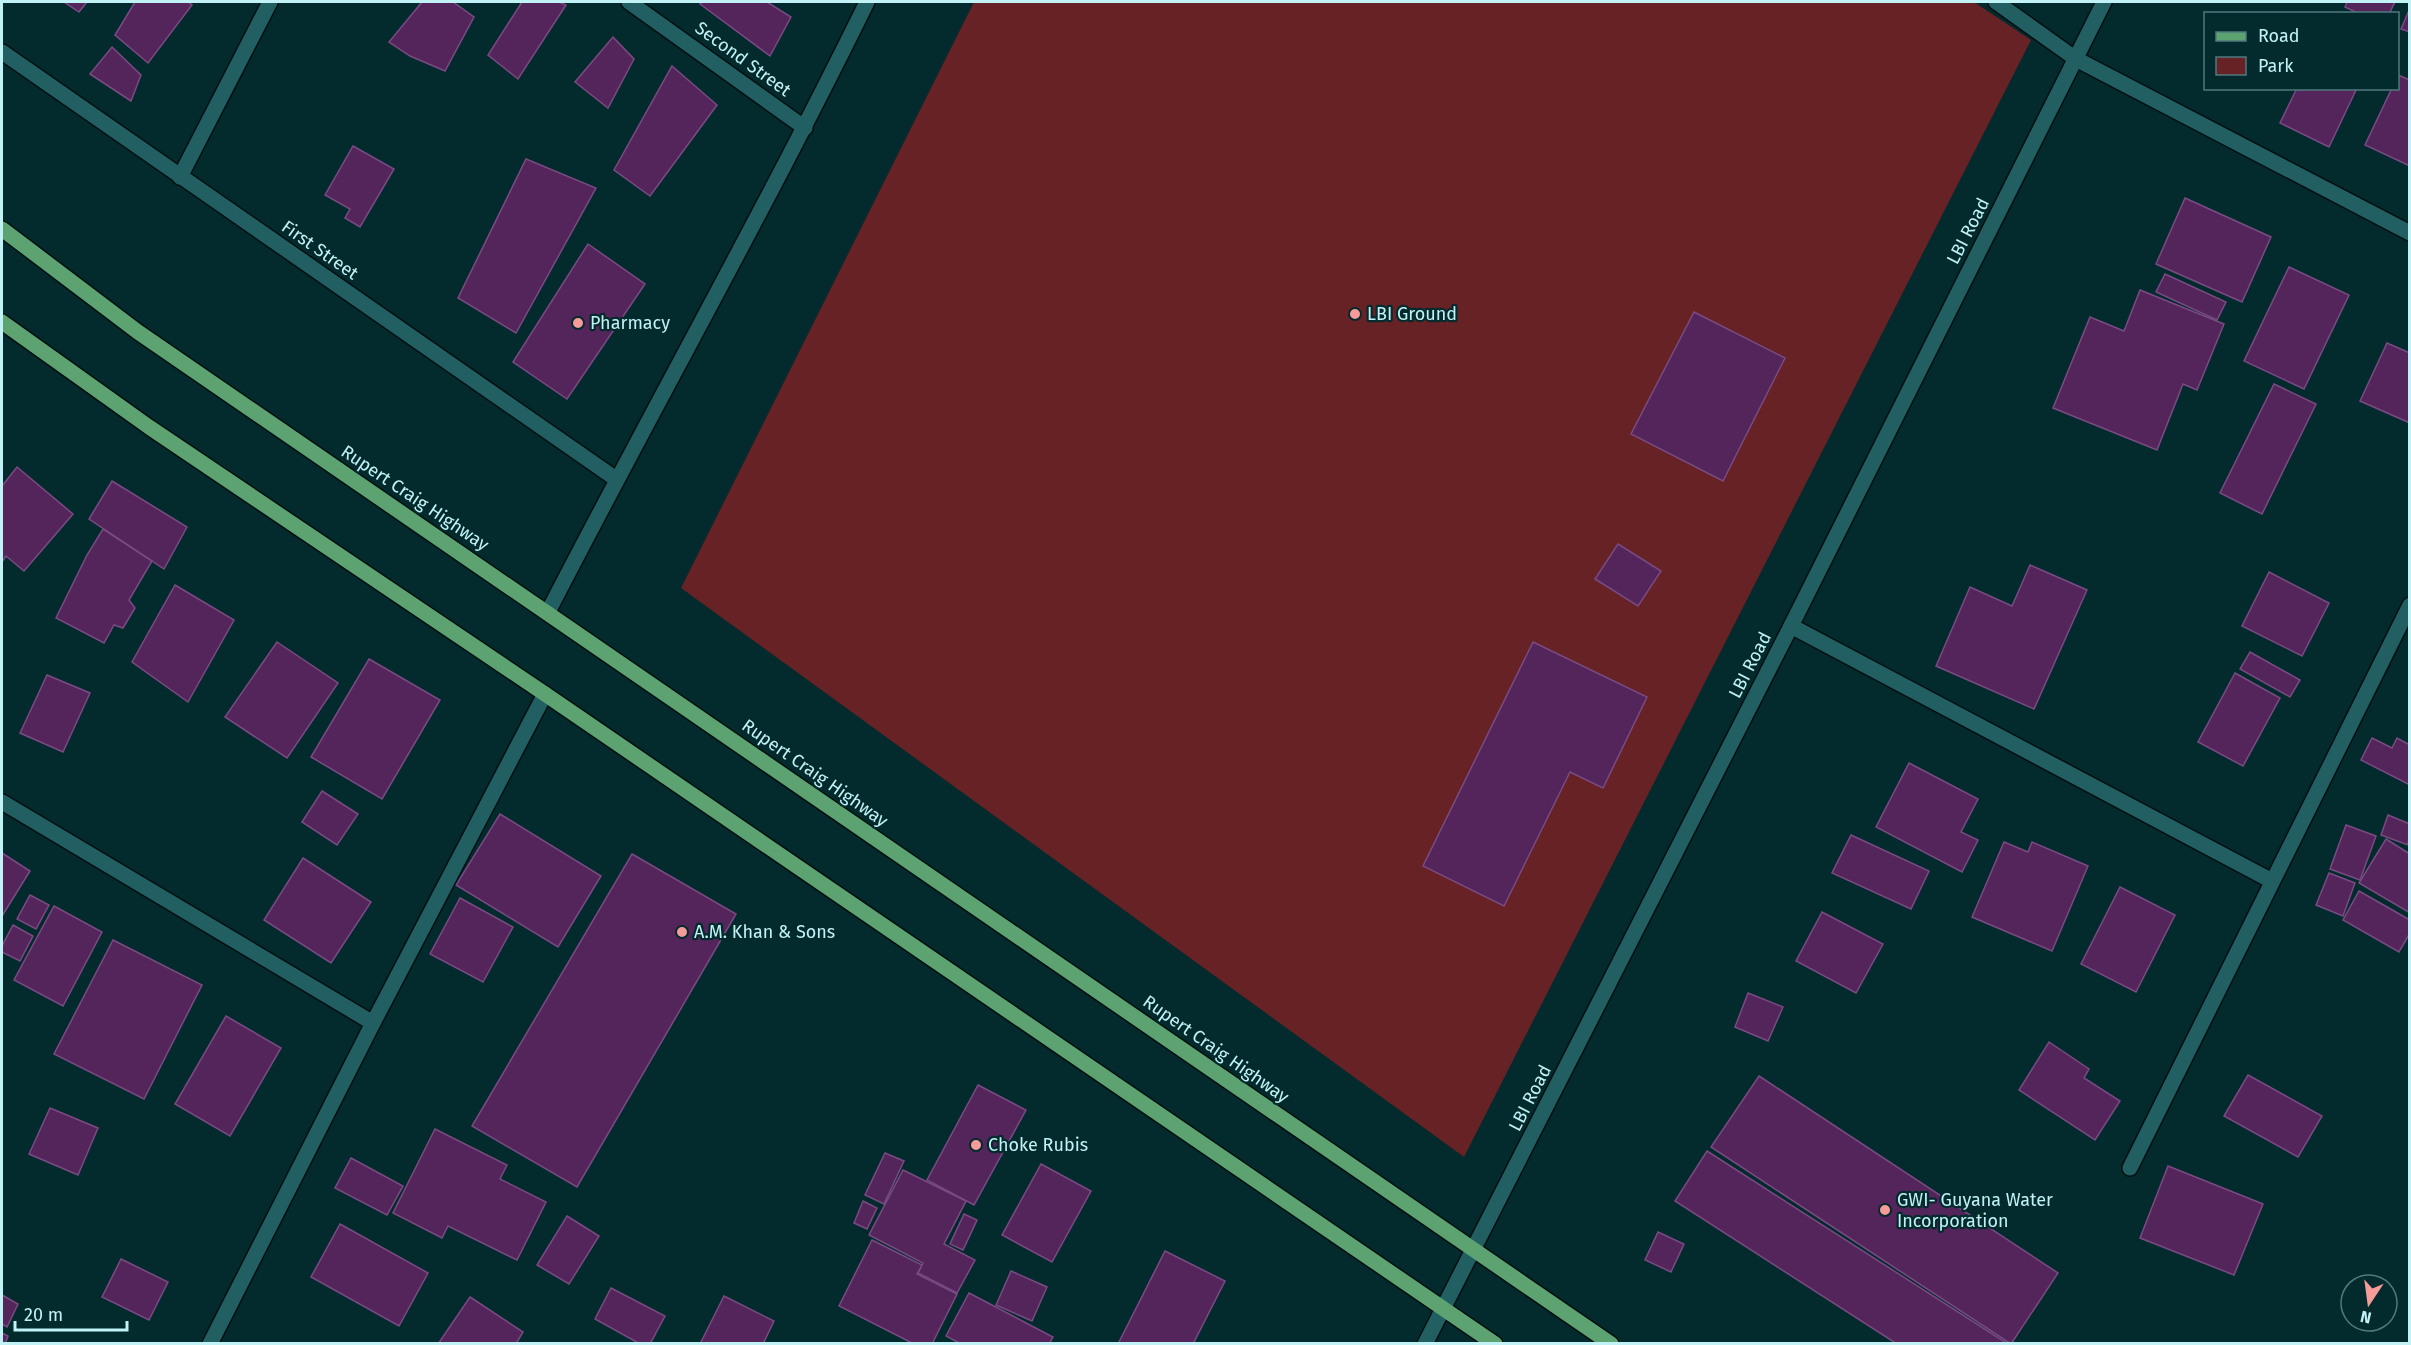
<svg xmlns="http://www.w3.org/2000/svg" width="2411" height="1345" font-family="'Fira Sans',sans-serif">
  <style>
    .green { fill: #672225 }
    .building { fill: #53255b; stroke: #7a4b83; stroke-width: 1.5 }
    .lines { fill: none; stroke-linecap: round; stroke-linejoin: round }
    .minor-casing { stroke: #031011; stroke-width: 18 }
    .major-casing { stroke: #031011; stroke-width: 18 }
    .minor { stroke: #215f63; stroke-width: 15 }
    .major { stroke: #5da371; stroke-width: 15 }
    .poi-dot { fill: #f59b99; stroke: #032a2c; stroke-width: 2 }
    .labels { text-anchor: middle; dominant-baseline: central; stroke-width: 4.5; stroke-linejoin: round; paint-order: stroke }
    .street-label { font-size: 18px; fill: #c0f2f6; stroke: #032a2c }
    .poi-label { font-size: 18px; fill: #c0f2f6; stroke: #032a2c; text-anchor: start }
  </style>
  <rect width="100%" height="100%" fill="#032a2c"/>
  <path class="green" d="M974,2H1974L2031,40L1464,1157L681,588Z"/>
  <g class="building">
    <path d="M64,2H87L79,12Z"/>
    <path d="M135,2H188L192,5L148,63L115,35Z"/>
    <path d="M422,2H453L474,17L445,71L410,56L389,42Z"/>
    <path d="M522,2H559L566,5L518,79L488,55Z"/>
    <path d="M702,2H767L791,17L770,56L700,4Z"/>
    <path d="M2347,2H2395L2389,14H2360L2345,7Z"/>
    <path d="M2410,8V32L2401,29Z"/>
    <path d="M613,37L634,59L608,108L575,82Z"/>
    <path d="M112,47L141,75L131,101L90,74Z"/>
    <path d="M672,66L717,105L650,196L614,170Z"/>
    <path d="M2398,75L2410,80V166L2365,145L2392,88H2398Z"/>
    <path d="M2297,88H2357L2329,147L2280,123Z"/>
    <path d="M353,146L394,169L360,227L345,218L350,209L325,195Z"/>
    <path d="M526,159L596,188L516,333L458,298Z"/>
    <path d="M2185,198L2271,237L2242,302L2156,264Z"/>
    <path d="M588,244L645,284L567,399L513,362Z"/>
    <path d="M2289,267L2349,295L2304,389L2244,361Z"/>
    <path d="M2165,274L2226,302L2217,320L2156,292Z"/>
    <path d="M2140,290L2224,324L2197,390L2183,384L2157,450L2053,408L2090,317L2124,331Z"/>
    <path d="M1694,312L1785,358L1723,481L1631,434Z"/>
    <path d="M2387,343L2410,353V423L2360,401Z"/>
    <path d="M2274,384L2316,404L2262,514L2220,493Z"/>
    <path d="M17,467L73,514L24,571L6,556L2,562V486Z"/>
    <path d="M112,481L187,527L164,569L89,519Z"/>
    <path d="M103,529L152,561L129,600L135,608L123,628L114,625L104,643L56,618L87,555Z"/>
    <path d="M1618,544L1661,571L1638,606L1595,579Z"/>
    <path d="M2030,565L2087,590L2034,709L1936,666L1970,587L2012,606Z"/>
    <path d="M2269,572L2329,603L2302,656L2242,626Z"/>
    <path d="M175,585L234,620L188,702L132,662Z"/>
    <path d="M277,642L338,683L287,758L225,717Z"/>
    <path d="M1533,642L1647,697L1603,788L1570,772L1504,906L1423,866Z"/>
    <path d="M2250,652L2300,680L2290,697L2240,669Z"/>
    <path d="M369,659L440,700L382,799L311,757Z"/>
    <path d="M2235,673L2280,698L2243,766L2198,742Z"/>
    <path d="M47,675L90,693L63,752L20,733Z"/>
    <path d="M2372,738L2392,748L2397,738L2410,745V785L2361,760Z"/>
    <path d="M1909,763L1978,799L1961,832L1978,840L1962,872L1876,827Z"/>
    <path d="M322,791L358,814L337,845L302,822Z"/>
    <path d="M500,814L601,876L558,947L456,885Z"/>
    <path d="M2388,815L2410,824L2408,845L2381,835Z"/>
    <path d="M2346,825L2376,836L2360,880L2330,869Z"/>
    <path d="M1851,835L1929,871L1911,909L1832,873Z"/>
    <path d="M2386,839L2410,854V913L2359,883Z"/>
    <path d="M2004,842L2028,852L2032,842L2088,866L2052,951L1972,917Z"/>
    <path d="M2,853L30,871L2,916Z"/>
    <path d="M632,854L736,914L577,1187L472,1126Z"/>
    <path d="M303,858L371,902L331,963L264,920Z"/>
    <path d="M2329,873L2355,883L2343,916L2316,905Z"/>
    <path d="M2120,887L2175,915L2136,992L2081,964Z"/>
    <path d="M2359,891L2410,920V933L2399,952L2343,920Z"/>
    <path d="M30,895L49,905L36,929L17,919Z"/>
    <path d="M460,898L513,927L483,982L430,954Z"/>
    <path d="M54,906L102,932L63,1006L14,980Z"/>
    <path d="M1822,912L1883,944L1856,993L1796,961Z"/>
    <path d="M13,925L33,936L20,961L2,952V946Z"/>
    <path d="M113,940L202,985L144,1099L54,1054Z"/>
    <path d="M1748,993L1783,1007L1768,1041L1735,1027Z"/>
    <path d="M226,1016L281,1048L230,1136L175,1104Z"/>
    <path d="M2049,1042L2089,1069L2084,1078L2120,1101L2095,1140L2019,1090Z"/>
    <path d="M2248,1075L2322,1116L2298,1157L2224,1116Z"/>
    <path d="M1759,1076L2058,1273L2011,1344L1711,1147Z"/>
    <path d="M978,1085L1026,1110L974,1205L927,1180Z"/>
    <path d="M50,1108L98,1128L78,1175L29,1154Z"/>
    <path d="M435,1129L507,1165L500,1179L546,1202L517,1260L448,1226L442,1238L393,1213Z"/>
    <path d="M1707,1151L2008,1344H1897L1675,1201Z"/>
    <path d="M885,1153L904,1161L884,1204L865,1195Z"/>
    <path d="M351,1158L403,1186L387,1215L335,1188Z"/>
    <path d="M1041,1164L1091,1191L1052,1262L1002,1235Z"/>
    <path d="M2168,1166L2263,1204L2234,1275L2140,1238Z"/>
    <path d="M903,1170L966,1201L944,1244L975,1260L957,1293L918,1273L923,1263L869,1235Z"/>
    <path d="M863,1201L877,1208L867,1229L854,1223Z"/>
    <path d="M964,1214L977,1220L963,1250L950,1244Z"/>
    <path d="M567,1216L599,1236L569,1284L537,1265Z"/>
    <path d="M340,1224L428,1273L399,1326L311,1277Z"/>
    <path d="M1658,1232L1684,1244L1671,1272L1645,1260Z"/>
    <path d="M872,1240L922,1265L917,1274L957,1294L932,1344H914L839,1306Z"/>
    <path d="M1165,1251L1225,1281L1193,1344H1118Z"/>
    <path d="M121,1259L168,1282L149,1320L102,1297Z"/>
    <path d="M1011,1271L1047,1287L1032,1321L996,1305Z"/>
    <path d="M611,1288L665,1316L650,1344H640L595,1319Z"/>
    <path d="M969,1293L1053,1337L1049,1344H961L946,1336Z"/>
    <path d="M2,1295L18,1304L7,1327L2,1324Z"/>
    <path d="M724,1296L774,1321L763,1344H700Z"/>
    <path d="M470,1297L523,1332L516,1344H438Z"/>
    <path d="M2,1333L8,1336L5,1344H2Z"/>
  </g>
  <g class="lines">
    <g class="minor-casing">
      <g id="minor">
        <path d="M629,2L805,128"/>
        <path d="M1996,2L2076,59L2410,233"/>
        <path d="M2,52L616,479"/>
        <path d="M180,177L270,2"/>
        <path d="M548,612C653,408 766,208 867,2"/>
        <path d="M1791,626L2272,881"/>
        <path d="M2,802L373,1023"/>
        <path d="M2130,1168L2410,605"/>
        <path d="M210,1344L373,1023L545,694"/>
        <path d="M1425,1344L1791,626L2104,2"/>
      </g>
    </g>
    <g class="major-casing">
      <g id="major">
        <path d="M2,229L138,332L1611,1344"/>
        <path d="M2,322L149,427L545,694L1495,1344"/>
      </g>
    </g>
    <use href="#minor" class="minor"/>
    <use href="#major" class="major"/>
  </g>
  <g class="poi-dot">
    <circle cx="1355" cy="314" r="6"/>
    <circle cx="578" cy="323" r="6"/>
    <circle cx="682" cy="932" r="6"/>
    <circle cx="976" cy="1145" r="6"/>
    <circle cx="1885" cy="1210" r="6"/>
  </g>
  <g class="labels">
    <g class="street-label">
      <text transform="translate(743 59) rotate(36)">Second Street</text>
      <text transform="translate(1968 231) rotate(-63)">LBI Road</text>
      <text transform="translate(320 250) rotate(35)">First Street</text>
      <text transform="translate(415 498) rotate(34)">Rupert Craig Highway</text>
      <text transform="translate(1750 665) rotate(-63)">LBI Road</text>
      <text transform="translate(815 773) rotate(35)">Rupert Craig Highway</text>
      <text transform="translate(1216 1049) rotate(35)">Rupert Craig Highway</text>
      <text transform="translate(1530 1098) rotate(-63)">LBI Road</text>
    </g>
    <g class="poi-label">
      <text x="1367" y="314">LBI Ground</text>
      <text x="590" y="323">Pharmacy</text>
      <text x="694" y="932">A.M. Khan &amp; Sons</text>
      <text x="988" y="1145">Choke Rubis</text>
      <text x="1897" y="1200">GWI- Guyana Water<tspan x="1897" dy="21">Incorporation</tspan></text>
    </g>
  </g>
  <rect width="2411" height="1345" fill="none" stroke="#c0f2f6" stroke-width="6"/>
  <rect x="2204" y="12" width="195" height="78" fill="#032a2c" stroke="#4f7a7d" stroke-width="1.5"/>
  <rect x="2216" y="32" width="30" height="9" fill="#5da371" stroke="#4f7a7d" stroke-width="1.5"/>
  <text x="2258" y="42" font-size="18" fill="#c0f2f6">Road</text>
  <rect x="2216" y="57" width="30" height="18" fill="#672225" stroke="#4f7a7d" stroke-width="1.5"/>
  <text x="2258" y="72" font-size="18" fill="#c0f2f6">Park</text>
  <g transform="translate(2369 1303) rotate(193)"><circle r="28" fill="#032a2c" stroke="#4f7a7d" stroke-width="1.5"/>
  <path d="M0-4.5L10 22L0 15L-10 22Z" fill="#f59b99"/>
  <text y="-9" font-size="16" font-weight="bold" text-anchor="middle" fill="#c0f2f6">N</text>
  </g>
  <path d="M15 1321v9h112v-9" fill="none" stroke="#c0f2f6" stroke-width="3"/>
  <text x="24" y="1321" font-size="18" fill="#c0f2f6" stroke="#032a2c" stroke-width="4.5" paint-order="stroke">20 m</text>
</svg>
